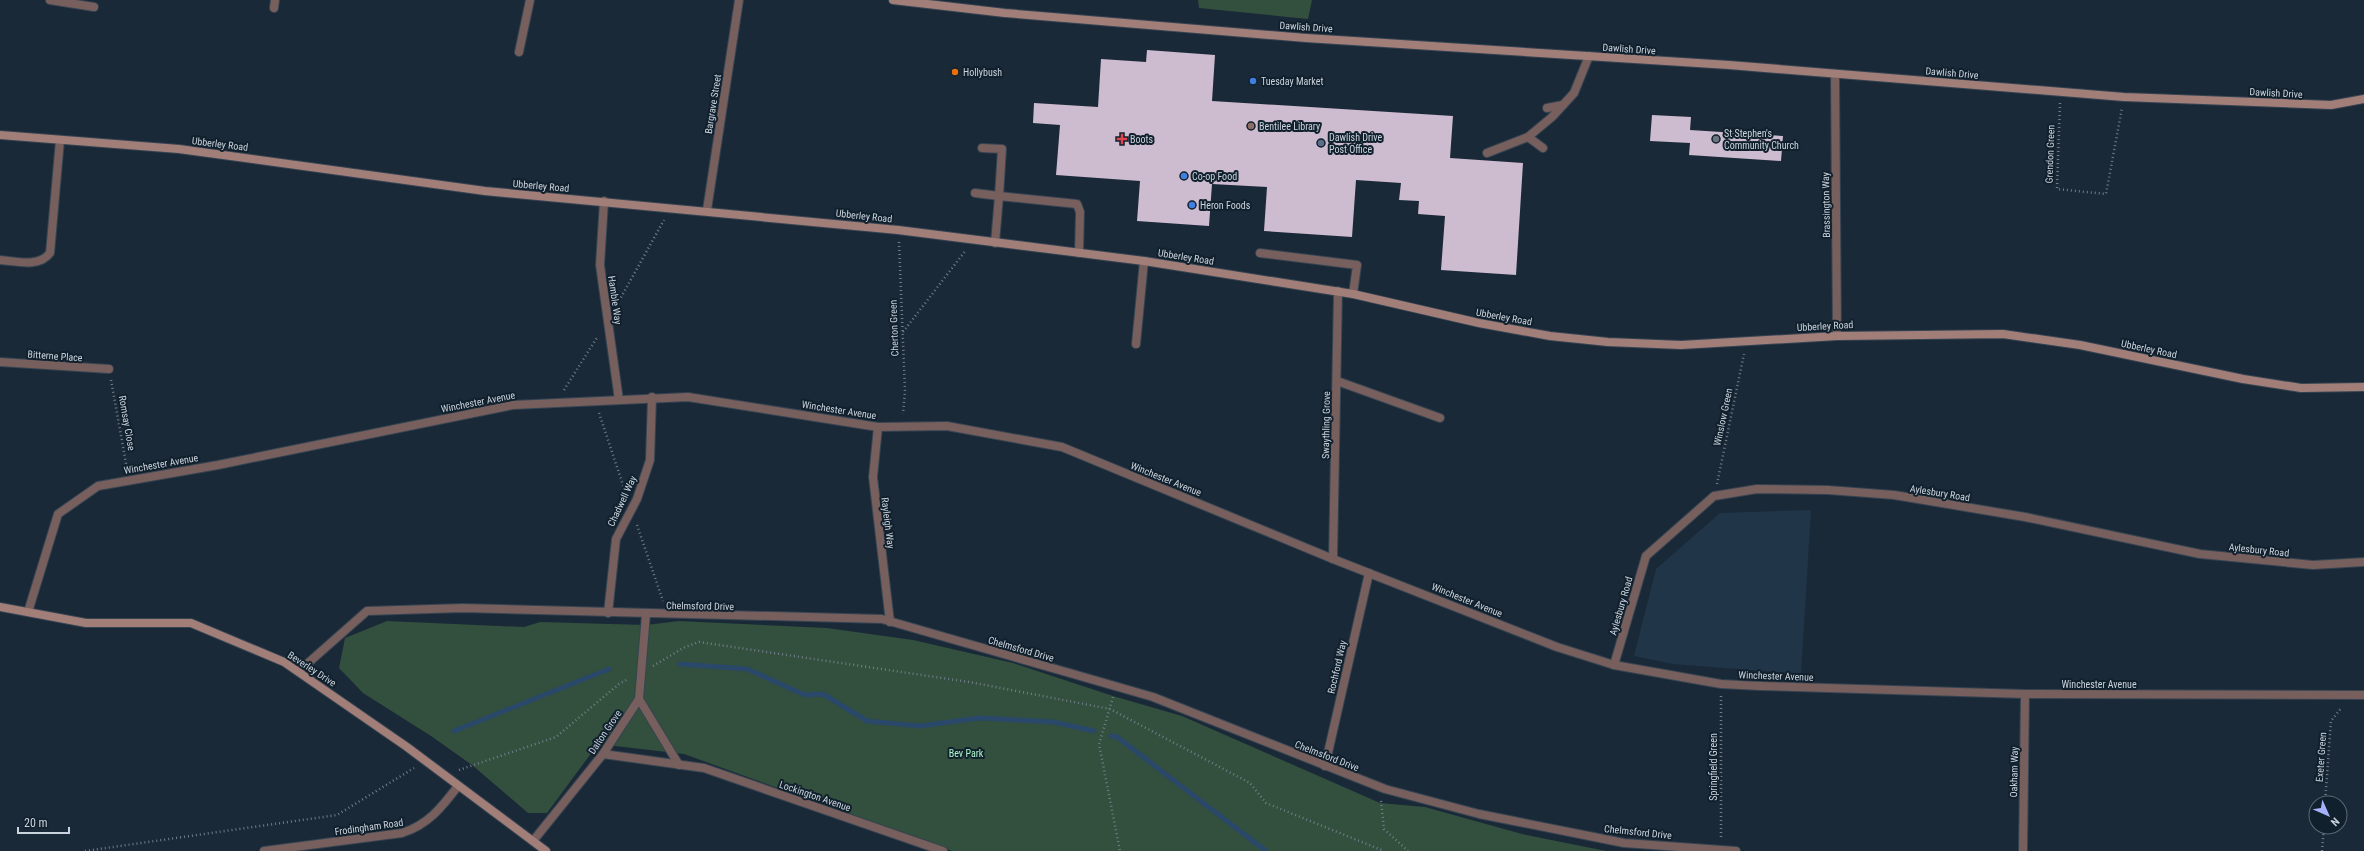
<svg xmlns="http://www.w3.org/2000/svg" width="2364" height="851" font-family="'Roboto Condensed',sans-serif">
  <style>
    .built { fill: #203548 }
    .green { fill: #334f3d }
    .lines { fill: none; stroke-linecap: round; stroke-linejoin: round }
    .stream { stroke: #2a4869; stroke-width: 5 }
    .building { fill: #cdbbcf }
    .lane-casing { stroke: #364452; stroke-width: 10 }
    .street-casing { stroke: #364452; stroke-width: 10 }
    .secondary-casing { stroke: #364452; stroke-width: 10 }
    .path { stroke: #717d89; stroke-width: 2.5; stroke-dasharray: 1 3; stroke-linecap: butt }
    .lane { stroke: #765f5c; stroke-width: 8 }
    .street { stroke: #765f5c; stroke-width: 8 }
    .secondary { stroke: #a27e79; stroke-width: 8 }
    .food-dot { fill: #e8710a; stroke: #11202d; stroke-width: 1.5 }
    .shop-dot { fill: #3f7fe0; stroke: #11202d; stroke-width: 1.5 }
    .education-dot { fill: #8d6e63; stroke: #11202d; stroke-width: 1.5 }
    .health-dot { fill: #e0444e; stroke: #11202d; stroke-width: 1.5 }
    .worship-dot { fill: #6b7280; stroke: #11202d; stroke-width: 1.5 }
    .service-dot { fill: #5c6f8a; stroke: #11202d; stroke-width: 1.5 }
    .labels { text-anchor: middle; dominant-baseline: central; stroke-width: 4; stroke-linejoin: round; paint-order: stroke }
    .street-label { font-size: 10px; fill: #cad3dd; stroke: #11202d }
    .poi-label { font-size: 10px; fill: #cad3dd; stroke: #11202d; text-anchor: start }
    .park-label { font-size: 10px; fill: #acf6c8; stroke: #11202d }
  </style>
  <rect width="100%" height="100%" fill="#1a2938"/>
  <path class="built" d="M1811,510L1801,674L1673,664L1634,656L1656,569L1720,513Z"/>
  <g class="green">
    <path d="M1198,0H1312L1308,19L1199,8Z"/>
    <path d="M387,621L524,627L540,622L646,625L679,621L827,628L913,640L1013,663L1113,696L1182,716L1380,803L1425,807L1522,834L1606,851H952L684,754L598,744L547,813H528L472,765L431,736L363,693L339,668L345,638Z"/>
  </g>
  <g class="lines">
    <g class="stream">
      <path d="M680,664L747,669L805,695L823,694L867,721L920,726L979,718L1053,722L1094,731"/>
      <path d="M454,731L609,669"/>
      <path d="M1111,736L1117,737L1266,851"/>
    </g>
  </g>
  <g class="building">
    <path d="M1147,50L1215,55L1212,101L1453,116L1450,158L1523,163L1516,275L1441,270L1445,216L1418,214L1419,201L1399,200L1401,183L1356,180L1352,237L1264,231L1267,187L1212,184L1209,226L1137,221L1140,181L1056,175L1060,125L1033,123L1034,103L1098,107L1101,59L1146,62Z"/>
    <path d="M1652,115L1691,117L1690,130L1783,136L1781,161L1689,155L1690,143L1650,141Z"/>
  </g>
  <g class="lines">
    <g class="lane-casing">
      <g id="lane">
        <path d="M274,8L275,0"/>
        <path d="M519,52L530,0"/>
        <path d="M1547,108L1563,105"/>
        <path d="M1528,137L1543,148"/>
        <path d="M1487,153L1528,137L1552,117L1574,93L1589,56"/>
        <path d="M975,193L999,196L1002,149L982,148"/>
        <path d="M995,243L999,196L1077,204L1080,212L1079,253"/>
        <path d="M1260,253L1357,265L1353,294"/>
        <path d="M0,260C16,261 39,268 50,253L60,140"/>
        <path d="M1136,344L1144,261"/>
        <path d="M1337,381L1440,418"/>
      </g>
    </g>
    <g class="street-casing">
      <g id="street">
        <path d="M50,0L94,7"/>
        <path d="M1835,74L1837,336"/>
        <path d="M604,201L600,265L619,400"/>
        <path d="M707,210L739,0"/>
        <path d="M0,362L109,369"/>
        <path d="M878,427L873,477L890,622"/>
        <path d="M1333,559L1338,291"/>
        <path d="M28,612L58,514L98,486L218,465L513,405L688,397L878,427L947,426L1062,447L1333,559L1557,647L1614,665L1721,684L1760,686L2025,694L2364,695"/>
        <path d="M608,613L616,539L637,499L650,460L652,397"/>
        <path d="M1614,665L1646,556L1714,496L1757,489L1828,490L1894,495L2025,517L2200,554L2313,565L2364,562"/>
        <path d="M299,671L367,611L463,608L882,619L1153,697L1385,789L1479,814L1624,843L1736,851"/>
        <path d="M639,699L679,765"/>
        <path d="M603,754L704,768L943,851"/>
        <path d="M1325,766L1369,573"/>
        <path d="M533,841L603,754L639,699L646,614"/>
        <path d="M264,851L402,833C428,825 442,807 458,786"/>
        <path d="M2023,851L2025,694"/>
      </g>
    </g>
    <g class="secondary-casing">
      <g id="secondary">
        <path d="M893,0L1005,13L1306,38L1729,65L2124,97L2331,105L2364,99"/>
        <path d="M0,135L179,149L485,191L898,230L1144,261L1353,294L1479,323L1550,336L1608,342L1681,345L1837,336L2003,334L2080,345L2243,379L2301,388L2364,387"/>
        <path d="M0,607L86,623H191L284,662L407,747L546,851"/>
      </g>
    </g>
    <g class="path">
      <path d="M2060,103L2057,189L2106,194L2122,108"/>
      <path d="M899,242L905,391L903,414"/>
      <path d="M619,301L664,220"/>
      <path d="M903,332L966,250"/>
      <path d="M111,380L127,469"/>
      <path d="M564,390L598,336"/>
      <path d="M599,413L626,494"/>
      <path d="M1717,484L1744,354"/>
      <path d="M637,525L663,601"/>
      <path d="M653,666L685,647L699,642L969,682L1110,709L1250,783L1266,803L1384,851"/>
      <path d="M1721,696V837"/>
      <path d="M1113,697L1099,744L1120,851"/>
      <path d="M459,770L556,737L619,684L628,679"/>
      <path d="M1381,801L1384,829L1408,851"/>
      <path d="M2325,803L2331,721L2342,707"/>
      <path d="M85,851L337,815L414,768"/>
      <path d="M2322,851L2324,827"/>
    </g>
    <use href="#lane" class="lane"/>
    <use href="#street" class="street"/>
    <use href="#secondary" class="secondary"/>
  </g>
  <circle class="food-dot" cx="955" cy="72" r="4"/>
  <g class="shop-dot">
    <circle cx="1253" cy="81" r="4"/>
    <circle cx="1184" cy="176" r="4"/>
    <circle cx="1192" cy="205" r="4"/>
  </g>
  <circle class="education-dot" cx="1251" cy="126" r="4"/>
  <path class="health-dot" d="M1120 133h4v4h4v4h-4v4h-4v-4h-4v-4h4z"/>
  <circle class="worship-dot" cx="1716" cy="139" r="4"/>
  <circle class="service-dot" cx="1321" cy="143" r="4"/>
  <g class="labels">
    <g class="street-label">
      <text transform="translate(1306 27) rotate(4)">Dawlish Drive</text>
      <text transform="translate(1629 49) rotate(4)">Dawlish Drive</text>
      <text transform="translate(1952 73) rotate(5)">Dawlish Drive</text>
      <text transform="translate(2276 93) rotate(3)">Dawlish Drive</text>
      <text transform="translate(713 104) rotate(-81)">Bargrave Street</text>
      <text transform="translate(220 144) rotate(7)">Ubberley Road</text>
      <text transform="translate(2050 154) rotate(-88)">Grendon Green</text>
      <text transform="translate(541 186) rotate(5)">Ubberley Road</text>
      <text transform="translate(1826 205) rotate(-91)">Brassington Way</text>
      <text transform="translate(864 216) rotate(6)">Ubberley Road</text>
      <text transform="translate(1186 257) rotate(9)">Ubberley Road</text>
      <text transform="translate(615 300) rotate(82)">Hamble Way</text>
      <text transform="translate(1504 317) rotate(10)">Ubberley Road</text>
      <text transform="translate(1825 326) rotate(-3)">Ubberley Road</text>
      <text transform="translate(894 328) rotate(-92)">Cherton Green</text>
      <text transform="translate(2149 349) rotate(12)">Ubberley Road</text>
      <text transform="translate(55 356) rotate(4)">Bitterne Place</text>
      <text transform="translate(478 402) rotate(-11)">Winchester Avenue</text>
      <text transform="translate(839 410) rotate(9)">Winchester Avenue</text>
      <text transform="translate(1723 417) rotate(-78)">Winslow Green</text>
      <text transform="translate(127 423) rotate(80)">Romsay Close</text>
      <text transform="translate(1326 425) rotate(-89)">Swaythling Grove</text>
      <text transform="translate(161 464) rotate(-10)">Winchester Avenue</text>
      <text transform="translate(1166 479) rotate(22)">Winchester Avenue</text>
      <text transform="translate(1940 493) rotate(9)">Aylesbury Road</text>
      <text transform="translate(622 501) rotate(-65)">Chadwell Way</text>
      <text transform="translate(888 523) rotate(83)">Rayleigh Way</text>
      <text transform="translate(2259 550) rotate(6)">Aylesbury Road</text>
      <text transform="translate(1467 600) rotate(22)">Winchester Avenue</text>
      <text transform="translate(700 606) rotate(1)">Chelmsford Drive</text>
      <text transform="translate(1621 606) rotate(-74)">Aylesbury Road</text>
      <text transform="translate(1021 649) rotate(16)">Chelmsford Drive</text>
      <text transform="translate(1337 667) rotate(-77)">Rochford Way</text>
      <text transform="translate(312 669) rotate(33)">Beverley Drive</text>
      <text transform="translate(1776 676) rotate(2)">Winchester Avenue</text>
      <text x="2099" y="684">Winchester Avenue</text>
      <text transform="translate(605 732) rotate(-56)">Dalton Grove</text>
      <text transform="translate(1327 756) rotate(21)">Chelmsford Drive</text>
      <text transform="translate(2321 757) rotate(-86)">Exeter Green</text>
      <text transform="translate(1713 767) rotate(-90)">Springfield Green</text>
      <text transform="translate(2014 772) rotate(-89)">Oakham Way</text>
      <text transform="translate(815 796) rotate(19)">Lockington Avenue</text>
      <text transform="translate(369 827) rotate(-8)">Frodingham Road</text>
      <text transform="translate(1638 832) rotate(6)">Chelmsford Drive</text>
    </g>
    <g class="poi-label">
      <text x="963" y="72">Hollybush</text>
      <text x="1261" y="81">Tuesday Market</text>
      <text x="1259" y="126">Bentilee Library</text>
      <text x="1724" y="133">St Stephen's<tspan x="1724" dy="12">Community Church</tspan></text>
      <text x="1329" y="137">Dawlish Drive<tspan x="1329" dy="12">Post Office</tspan></text>
      <text x="1130" y="139">Boots</text>
      <text x="1192" y="176">Co-op Food</text>
      <text x="1200" y="205">Heron Foods</text>
    </g>
    <g class="park-label">
      <text x="966" y="753">Bev Park</text>
    </g>
  </g>
  <g transform="translate(2328 815) rotate(135)"><circle r="19" fill="#11202d" stroke="#5b6873"/>
  <path d="M0-3L7 15L0 10L-7 15Z" fill="#a6b1fc"/>
  <text y="-6" font-size="11" font-weight="bold" text-anchor="middle" fill="#cad3dd">N</text>
  </g>
  <path d="M18 827v6h51v-6" fill="none" stroke="#cad3dd" stroke-width="2"/>
  <text x="24" y="827" font-size="12" fill="#cad3dd" stroke="#11202d" stroke-width="3" paint-order="stroke">20 m</text>
</svg>
